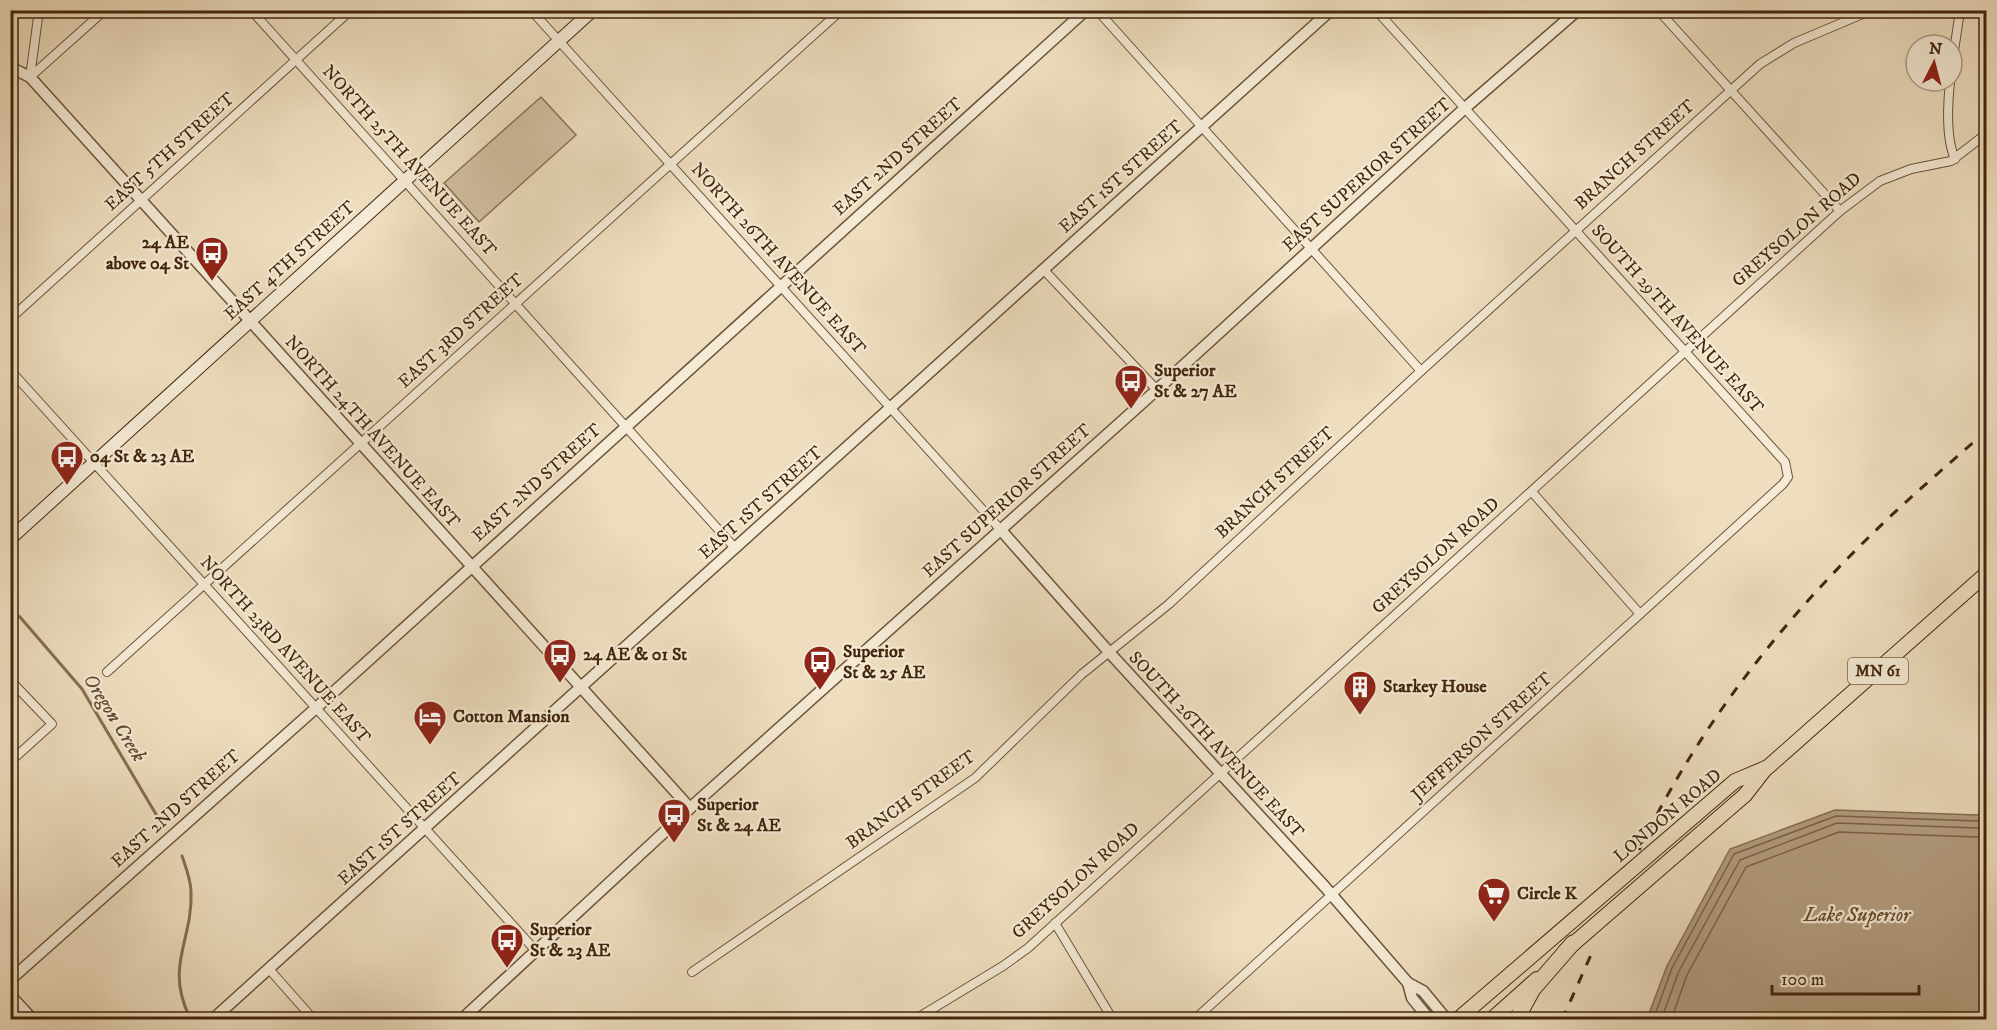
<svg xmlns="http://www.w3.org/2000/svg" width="1997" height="1030" font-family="'IM FELL DW Pica',serif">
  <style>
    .green { fill: #d1bfa1; stroke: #8a7256; stroke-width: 1.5 }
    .water { fill: #b49f82; stroke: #866f53; stroke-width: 1.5 }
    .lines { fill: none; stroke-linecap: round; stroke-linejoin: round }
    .shore { stroke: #7b6247; stroke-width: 1.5 }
    .stream { stroke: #866f53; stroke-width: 3 }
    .minor-casing { stroke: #6d5439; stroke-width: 10 }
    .tertiary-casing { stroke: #6d5439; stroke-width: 13 }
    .secondary-casing { stroke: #42260c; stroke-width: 14 }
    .trunk-casing { stroke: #42260c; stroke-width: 16 }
    .motorway-casing { stroke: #42260c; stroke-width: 17 }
    .minor { stroke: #f4ead5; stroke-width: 8 }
    .tertiary { stroke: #f4ead5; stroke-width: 10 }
    .secondary { stroke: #f4ead5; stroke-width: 12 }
    .trunk { stroke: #eedebf; stroke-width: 14 }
    .motorway { stroke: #eedebf; stroke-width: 15 }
    .rail { stroke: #42260c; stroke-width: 3; stroke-dasharray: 10 10; stroke-linecap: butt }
    .labels { text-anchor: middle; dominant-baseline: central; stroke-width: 4.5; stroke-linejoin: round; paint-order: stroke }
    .shield { fill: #f4ead5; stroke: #776148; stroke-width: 1.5 }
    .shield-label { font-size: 16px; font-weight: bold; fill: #42260c }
    .street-label { font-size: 18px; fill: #42260c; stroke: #f4ead5 }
    .poi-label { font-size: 18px; font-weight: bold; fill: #42260c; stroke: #f4ead5; text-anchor: start }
    .water-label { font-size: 20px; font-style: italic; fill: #644a2f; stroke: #f4ead5 }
  </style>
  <rect width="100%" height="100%" fill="#eedebf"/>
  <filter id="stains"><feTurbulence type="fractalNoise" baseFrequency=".00333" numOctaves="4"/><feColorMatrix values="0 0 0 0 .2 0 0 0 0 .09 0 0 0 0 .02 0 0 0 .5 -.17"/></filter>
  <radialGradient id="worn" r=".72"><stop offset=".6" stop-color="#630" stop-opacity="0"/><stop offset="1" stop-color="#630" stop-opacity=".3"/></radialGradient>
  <path class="green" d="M541,97L576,135L479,222L444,183Z"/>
  <path class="water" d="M1835,810L1977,815L1986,810V1019H1647L1667,966L1730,849Z"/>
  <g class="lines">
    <g class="shore">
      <path d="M1653,1020L1672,968L1734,854L1836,816L1977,821L1986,817"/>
      <path d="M1661,1020L1679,971L1740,860L1837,823L1977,828L1986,825"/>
      <path d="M1671,1020L1687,975L1746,867L1839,832L1976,837L1986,835"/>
    </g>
    <g class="stream">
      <path d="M10,611L20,617L82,689L160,821"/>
      <path d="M182,856C186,868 191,880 191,892C193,940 165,965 189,1016"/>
    </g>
    <g class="minor-casing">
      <g id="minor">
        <path d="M251,10L735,548"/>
        <path d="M531,10L1000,529"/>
        <path d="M1097,10L1421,371"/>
        <path d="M1658,10L1840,211"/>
        <path d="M30,77L105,10"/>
        <path d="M30,77L39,10"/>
        <path d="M1955,159C1939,123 1955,50 1960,10"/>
        <path d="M1043,269L1157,390"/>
        <path d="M10,319L351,10"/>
        <path d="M10,370L536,951"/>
        <path d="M1532,492L1640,614"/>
        <path d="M107,672L837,14"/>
        <path d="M10,680L52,724L10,762"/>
        <path d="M1055,923L1113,1020"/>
        <path d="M269,969L314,1020"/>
        <path d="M692,972L975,778L1082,674L1169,604L1421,371L1760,64L1794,43L1872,10"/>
        <path d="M914,1020L1003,966L1028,948L1840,211L1880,181L1911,169L1951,161L1986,134"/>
        <path d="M1194,1020L1783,484L1788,477L1785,462L1376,10"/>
      </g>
    </g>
    <g class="tertiary-casing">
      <g id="tertiary">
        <path d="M10,67L30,77L690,808"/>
        <path d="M1000,529L1108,651L1325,887L1408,983L1423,991L1447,1020"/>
        <path d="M10,980L316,708L1086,10"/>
        <path d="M1408,983L1412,998L1430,1020"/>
        <path d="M212,1020L1331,10"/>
        <path d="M461,1020L700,799L1150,396L1465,108L1578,10"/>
      </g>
    </g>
    <g class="secondary-casing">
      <g id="secondary">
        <path d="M10,539L593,10"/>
        <path d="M10,996L32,1020"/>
      </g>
    </g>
    <g class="trunk-casing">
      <g id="trunk">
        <path d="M1565,951L1745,795L1766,768"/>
        <path d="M1457,1020L1735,781L1768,767L1986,574"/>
        <path d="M1491,1020L1537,979"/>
      </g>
    </g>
    <g class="motorway-casing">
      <path id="motorway" d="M1516,1020L1533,989L1573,943"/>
    </g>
    <use href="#minor" class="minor"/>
    <use href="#tertiary" class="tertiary"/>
    <use href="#secondary" class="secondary"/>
    <use href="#trunk" class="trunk"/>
    <use href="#motorway" class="motorway"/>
    <g class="rail">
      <path d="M1639,850C1695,733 1775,629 1868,538C1905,501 1947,466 1986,431"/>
      <path d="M1562,1020L1594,948"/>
    </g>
  </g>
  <defs>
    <g id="bus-pin" transform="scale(1.725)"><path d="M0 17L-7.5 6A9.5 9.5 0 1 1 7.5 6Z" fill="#8f2418" stroke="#f4ead5"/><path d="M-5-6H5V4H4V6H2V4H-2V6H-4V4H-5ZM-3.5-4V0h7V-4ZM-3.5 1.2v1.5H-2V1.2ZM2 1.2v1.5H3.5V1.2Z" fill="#fff"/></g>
    <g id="building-pin" transform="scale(1.725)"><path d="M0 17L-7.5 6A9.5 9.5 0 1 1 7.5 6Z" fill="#8f2418" stroke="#f4ead5"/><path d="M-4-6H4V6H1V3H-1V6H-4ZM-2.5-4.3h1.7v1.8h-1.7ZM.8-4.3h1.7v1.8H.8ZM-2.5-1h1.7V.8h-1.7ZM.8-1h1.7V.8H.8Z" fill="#fff"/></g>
    <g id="hotel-pin" transform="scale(1.725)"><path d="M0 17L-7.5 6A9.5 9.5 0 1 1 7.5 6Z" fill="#8f2418" stroke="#f4ead5"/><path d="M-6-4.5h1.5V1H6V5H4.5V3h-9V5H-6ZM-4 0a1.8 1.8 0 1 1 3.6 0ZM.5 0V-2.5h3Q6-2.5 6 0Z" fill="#fff"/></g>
    <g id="supermarket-pin" transform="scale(1.725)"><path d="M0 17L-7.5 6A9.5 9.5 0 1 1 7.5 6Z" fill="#8f2418" stroke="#f4ead5"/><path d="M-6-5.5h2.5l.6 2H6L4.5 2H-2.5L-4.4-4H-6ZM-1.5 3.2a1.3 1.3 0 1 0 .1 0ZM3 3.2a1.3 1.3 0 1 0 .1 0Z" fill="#fff"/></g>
  </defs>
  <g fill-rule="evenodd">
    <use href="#bus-pin" x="212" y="253"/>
    <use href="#bus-pin" x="1131" y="381"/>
    <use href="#bus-pin" x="67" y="457"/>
    <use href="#bus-pin" x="560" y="655"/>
    <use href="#bus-pin" x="820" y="662"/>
    <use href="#building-pin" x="1360" y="687"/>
    <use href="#hotel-pin" x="430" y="717"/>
    <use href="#bus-pin" x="674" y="815"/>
    <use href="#supermarket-pin" x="1494" y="894"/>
    <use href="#bus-pin" x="507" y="940"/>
  </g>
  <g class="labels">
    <rect class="shield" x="1848" y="658" width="60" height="26" rx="4.5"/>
    <g class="shield-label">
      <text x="1878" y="671">MN 61</text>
    </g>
    <g class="street-label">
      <text transform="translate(170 152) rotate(-42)">EAST 5TH STREET</text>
      <text transform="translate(1635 155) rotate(-42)">BRANCH STREET</text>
      <text transform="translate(898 157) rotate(-42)">EAST 2ND STREET</text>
      <text transform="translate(409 161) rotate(48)">NORTH 25TH AVENUE EAST</text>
      <text transform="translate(1367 175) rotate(-42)">EAST SUPERIOR STREET</text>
      <text transform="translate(1121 177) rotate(-42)">EAST 1ST STREET</text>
      <text transform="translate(1797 230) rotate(-41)">GREYSOLON ROAD</text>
      <text transform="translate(778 259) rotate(48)">NORTH 26TH AVENUE EAST</text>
      <text transform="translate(290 261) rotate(-42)">EAST 4TH STREET</text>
      <text transform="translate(1677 319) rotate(48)">SOUTH 29TH AVENUE EAST</text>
      <text transform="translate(461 331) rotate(-42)">EAST 3RD STREET</text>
      <text transform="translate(372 432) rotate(48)">NORTH 24TH AVENUE EAST</text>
      <text transform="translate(537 483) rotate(-42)">EAST 2ND STREET</text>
      <text transform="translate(1275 483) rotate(-43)">BRANCH STREET</text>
      <text transform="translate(1007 501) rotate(-42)">EAST SUPERIOR STREET</text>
      <text transform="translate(761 503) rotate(-42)">EAST 1ST STREET</text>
      <text transform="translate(1436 556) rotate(-42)">GREYSOLON ROAD</text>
      <text transform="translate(285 650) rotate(48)">NORTH 23RD AVENUE EAST</text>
      <text transform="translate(1482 737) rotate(-42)">JEFFERSON STREET</text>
      <text transform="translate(1216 745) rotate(47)">SOUTH 26TH AVENUE EAST</text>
      <text transform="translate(911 800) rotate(-36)">BRANCH STREET</text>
      <text transform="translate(176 809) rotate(-42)">EAST 2ND STREET</text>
      <text transform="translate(1668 816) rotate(-40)">LONDON ROAD</text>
      <text transform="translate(400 829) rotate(-42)">EAST 1ST STREET</text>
      <text transform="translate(1076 881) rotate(-42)">GREYSOLON ROAD</text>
    </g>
    <g class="poi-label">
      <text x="189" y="243" text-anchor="end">24 AE<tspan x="189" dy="21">above 04 St</tspan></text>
      <text x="1154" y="371">Superior<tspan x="1154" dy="21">St &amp; 27 AE</tspan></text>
      <text x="90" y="457">04 St &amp; 23 AE</text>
      <text x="843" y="652">Superior<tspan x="843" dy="21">St &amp; 25 AE</tspan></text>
      <text x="583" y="655">24 AE &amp; 01 St</text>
      <text x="1383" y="687">Starkey House</text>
      <text x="453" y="717">Cotton Mansion</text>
      <text x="697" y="805">Superior<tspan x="697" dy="21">St &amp; 24 AE</tspan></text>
      <text x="1517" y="894">Circle K</text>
      <text x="530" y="930">Superior<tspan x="530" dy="21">St &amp; 23 AE</tspan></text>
    </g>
    <g class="water-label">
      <text transform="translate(114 718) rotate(58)">Oregon Creek</text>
      <text x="1857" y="915">Lake Superior</text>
    </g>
  </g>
  <rect width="1997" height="1030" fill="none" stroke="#eedebf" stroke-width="36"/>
  <rect x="12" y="12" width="1973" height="1006" fill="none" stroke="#42260c" stroke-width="3"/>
  <rect x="18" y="18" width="1961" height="994" fill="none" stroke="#42260c" stroke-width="1.5"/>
  <g transform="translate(1934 63) rotate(6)"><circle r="28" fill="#f4ead5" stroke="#ad9c85" stroke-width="1.5"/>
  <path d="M0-4.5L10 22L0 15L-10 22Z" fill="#8f2418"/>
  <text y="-9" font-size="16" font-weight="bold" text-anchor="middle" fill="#42260c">N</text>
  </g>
  <path d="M1772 985v9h147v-9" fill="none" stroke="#42260c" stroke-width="3"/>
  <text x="1781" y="985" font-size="18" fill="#42260c" stroke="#f4ead5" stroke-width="4.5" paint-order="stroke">100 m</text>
  <rect width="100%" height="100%" filter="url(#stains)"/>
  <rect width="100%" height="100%" fill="url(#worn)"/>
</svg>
